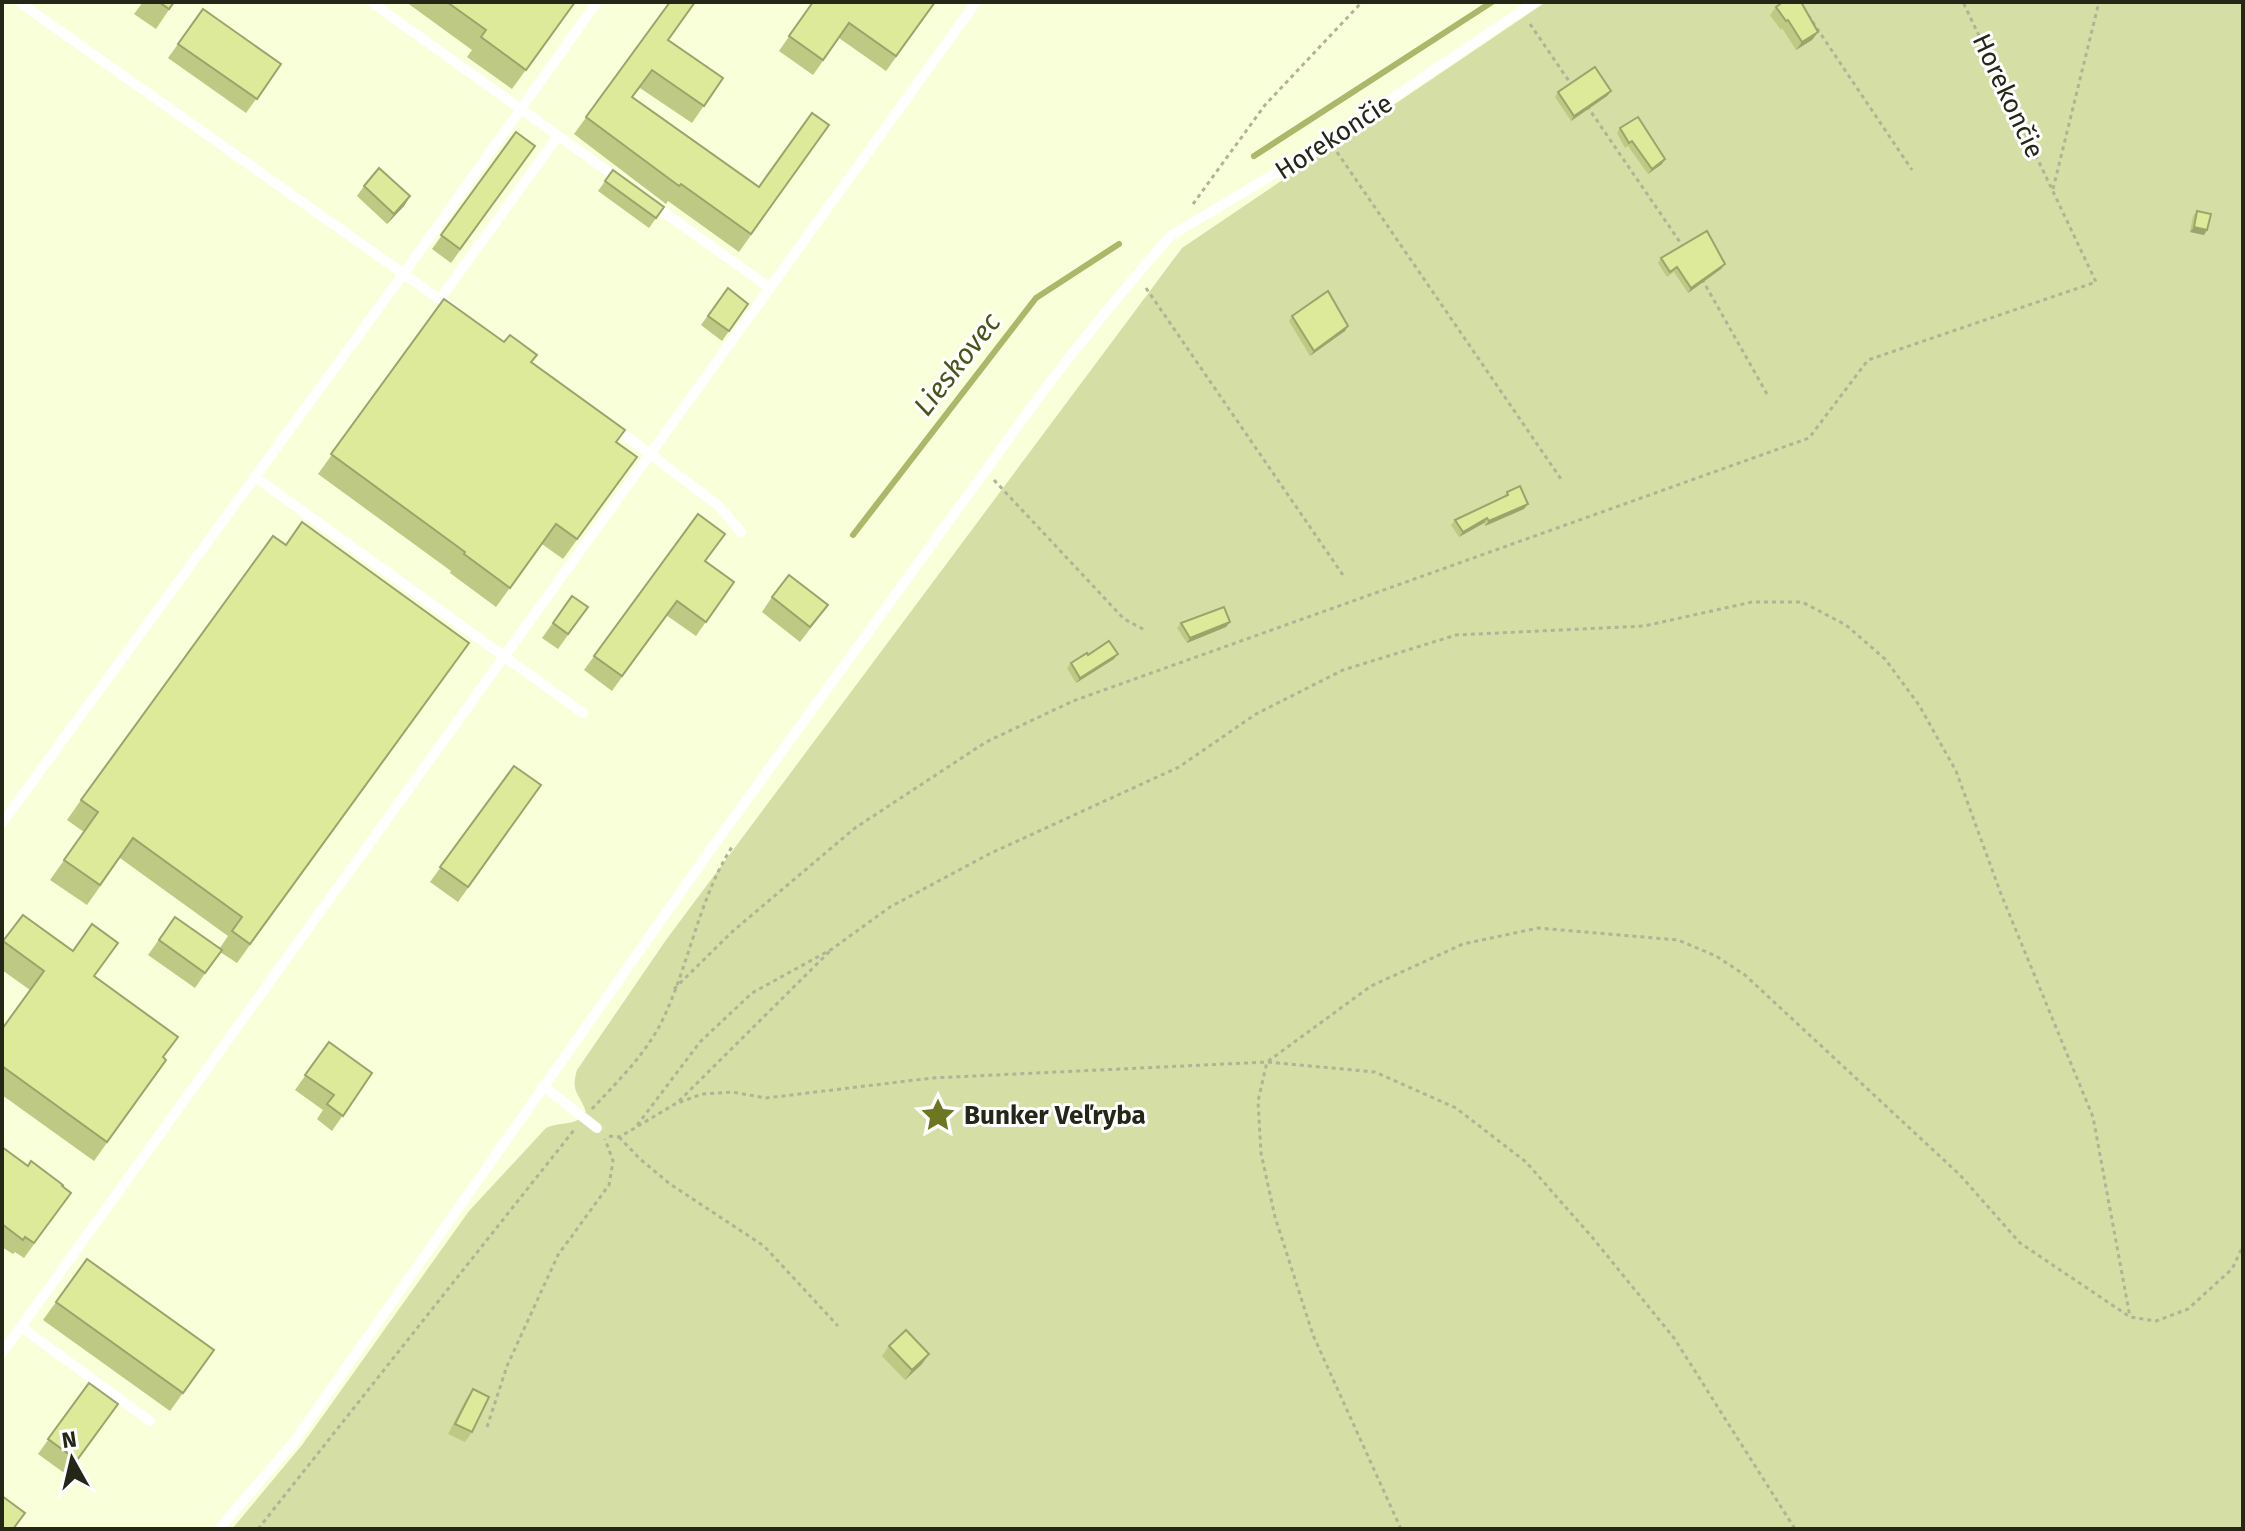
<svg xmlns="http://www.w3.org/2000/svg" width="2245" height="1531" font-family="'Fira Sans',sans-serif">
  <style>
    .green { fill: #d5dea4 }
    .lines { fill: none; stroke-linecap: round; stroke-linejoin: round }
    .stream { stroke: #acb769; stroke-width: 6 }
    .path { stroke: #afb496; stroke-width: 3; stroke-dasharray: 4 4; stroke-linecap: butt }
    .lane { stroke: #fff; stroke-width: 10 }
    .wall { fill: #bec984 }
    .shaded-wall { fill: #9ba46c }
    .building { fill: #ddea9a; stroke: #9ba46c; stroke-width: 2 }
    .labels { text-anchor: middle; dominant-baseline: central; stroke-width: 6; stroke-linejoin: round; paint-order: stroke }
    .street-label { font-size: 26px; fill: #242618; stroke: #fff }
    .poi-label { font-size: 26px; font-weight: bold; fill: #242618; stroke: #fff; text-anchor: start }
    .water-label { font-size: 28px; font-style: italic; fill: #4c5319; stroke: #fff }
  </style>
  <rect width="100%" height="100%" fill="#f8ffd9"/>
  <path class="green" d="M1546,2H2243V1529H232L302,1445L469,1211L546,1128C564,1120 574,1128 586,1112C580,1093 570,1093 577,1070L666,940L1182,248Z"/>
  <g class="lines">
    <g class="stream">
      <path d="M1254,156L1492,2"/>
      <path d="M853,535L1036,298L1119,244"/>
    </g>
    <g class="path">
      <path d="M1808,15L1912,170"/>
      <path d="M1530,24L1573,87"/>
      <path d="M1587,106L1684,248"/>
      <path d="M1337,152L1563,482"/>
      <path d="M2053,189L2099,2"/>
      <path d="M1193,204L1265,105L1362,2"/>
      <path d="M1702,279L1767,394"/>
      <path d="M1146,288L1345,578"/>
      <path d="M994,480L1124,619L1145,630"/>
      <path d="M674,989L733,931L855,828L986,742L1073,701L1809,438L1868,360L2096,282L1963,2"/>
      <path d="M679,1101L830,951"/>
      <path d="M592,1109C617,1082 644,1056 661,1023C689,967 698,900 732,847"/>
      <path d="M638,1126L675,1104L702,1094L732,1092L766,1098L932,1078L1267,1062L1375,1072L1456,1108L1526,1162L1592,1237L1674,1338L1795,1529"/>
      <path d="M609,1136L619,1137L635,1128L700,1042L752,993L832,949L890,907L989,854L1179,767L1256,714L1343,670L1456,635L1644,626L1752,602H1802L1846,625L1885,659L1919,705L1956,771L2001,894L2093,1117L2130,1317"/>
      <path d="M619,1137L640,1159L670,1184L764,1246L838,1326"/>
      <path d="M487,1427L507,1366L558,1255L609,1185L613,1161L605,1139"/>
      <path d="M258,1529L574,1130"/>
      <path d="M1401,1529L1313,1335L1275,1217L1261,1153L1258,1101L1267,1062L1371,986L1463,944L1538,928L1678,940L1716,956L1745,975L1960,1175L2020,1243L2130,1317L2156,1321L2188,1309L2232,1269L2243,1246"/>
    </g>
    <g class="lane">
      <path d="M19,2L452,308"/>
      <path d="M371,2L620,180"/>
      <path d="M652,204L770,288"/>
      <path d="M440,299L558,136"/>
      <path d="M613,426L719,506L741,532"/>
      <path d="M255,477L583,713"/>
      <path d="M2,823L404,273L597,2"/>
      <path d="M543,1086L597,1128"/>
      <path d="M21,1327L150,1421"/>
      <path d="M2,1353L976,2"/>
      <path d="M219,1529L293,1443L711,849L1022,420C1068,356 1118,296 1170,236L1329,141L1535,2"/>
    </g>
  </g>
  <g class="wall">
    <path d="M143,2H174L156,29L134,14Z"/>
    <path d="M406,2H575L512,89L467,57L472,50Z"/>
    <path d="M670,2L668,40L723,78L692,123L640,88L633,97L759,187L829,125L739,252L668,201L666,204L574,134Z"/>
    <path d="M813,2H936L886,71L839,38L813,75L779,51Z"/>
    <path d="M1776,7L1818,32L1812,40L1796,50L1782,28L1781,30L1770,15Z"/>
    <path d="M203,9L281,64L246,113L168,58Z"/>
    <path d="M1611,91L1607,96L1571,121L1555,97L1558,92Z"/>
    <path d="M1620,128L1665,159L1662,164L1648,174L1628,146L1625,148L1617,133Z"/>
    <path d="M516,132L535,146L451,263L432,249Z"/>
    <path d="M613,170L664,207L649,228L598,191Z"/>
    <path d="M364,186L410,196L404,206L387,224L357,196Z"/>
    <path d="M2197,211L2207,230L2204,235L2190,232L2193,216Z"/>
    <path d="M1661,258L1725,264L1721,269L1688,293L1674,272L1667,277L1658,263Z"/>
    <path d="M728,288L748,304L722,341L701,325Z"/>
    <path d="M444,299L531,362L616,442L637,457L563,559L542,544L496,607L450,573L451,571L318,474Z"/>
    <path d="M1292,316L1345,331L1310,356L1289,321Z"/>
    <path d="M1507,492L1524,509L1485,526L1484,523L1459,537L1451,525L1455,520L1504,497Z"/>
    <path d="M698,514L706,561L734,582L696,636L666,615L612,691L584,670Z"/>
    <path d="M286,545L469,643L237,963L220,952L195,988L148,955L175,917L220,948L228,936L120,858L87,905L50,880L84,832L67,820L81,800Z"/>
    <path d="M572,596L588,607L558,649L542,638Z"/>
    <path d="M772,597L817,620L800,642L762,612Z"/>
    <path d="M1181,623L1226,627L1187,643L1177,628Z"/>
    <path d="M1088,655L1114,659L1076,683L1067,668L1071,663Z"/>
    <path d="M514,766L541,785L458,902L430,882Z"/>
    <path d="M23,915L95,976L166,1060L94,1161L2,1095V1029L30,990L2,970V943Z"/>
    <path d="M329,1042L372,1073L332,1131L317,1119L323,1110L295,1090Z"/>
    <path d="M2,1147L28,1166L71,1193L24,1258L15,1252L13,1254L2,1247Z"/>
    <path d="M87,1259L214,1350L170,1411L43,1320Z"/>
    <path d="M889,1346L922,1364L905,1380L882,1356Z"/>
    <path d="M89,1383L118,1404L67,1475L38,1454Z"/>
    <path d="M473,1389L472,1432L465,1442L448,1434L466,1399Z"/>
  </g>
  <g class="shaded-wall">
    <path d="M1818,32L1812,40L1796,50L1802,42Z"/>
    <path d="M1611,91L1607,96L1571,121L1574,116Z"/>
    <path d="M1665,159L1662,164L1648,174L1652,169Z"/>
    <path d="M410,196L404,206L387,224L394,214Z"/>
    <path d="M2194,227L2207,230L2204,235L2190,232Z"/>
    <path d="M1725,264L1721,269L1688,293L1691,288Z"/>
    <path d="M1348,326L1345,331L1310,356L1314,351Z"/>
    <path d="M1528,504L1524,509L1485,526L1489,521Z"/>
    <path d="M1487,518L1484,523L1459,537L1463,532Z"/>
    <path d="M1230,622L1226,627L1187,643L1190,638Z"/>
    <path d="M1118,654L1114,659L1076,683L1080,678Z"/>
    <path d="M929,1354L922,1364L905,1380L912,1370Z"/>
  </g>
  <g class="building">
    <path d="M159,2H174L169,9Z"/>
    <path d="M447,2H575L526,70L481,37L486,30Z"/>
    <path d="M670,2H695L668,40L723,78L704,106L652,70L632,97L759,187L812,113L829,125L751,234L681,184L679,186L586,117Z"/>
    <path d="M813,2H935L896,56L849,23L823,60L789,36Z"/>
    <path d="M1783,2H1801L1818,32L1802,42L1788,20L1786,21L1776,7Z"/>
    <path d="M203,9L281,64L257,99L178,44Z"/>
    <path d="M1595,67L1611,91L1574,116L1558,92Z"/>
    <path d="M1638,117L1665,159L1652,169L1632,141L1629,143L1620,128Z"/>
    <path d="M516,132L535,146L460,249L441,235Z"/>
    <path d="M379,168L410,196L394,214L364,186Z"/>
    <path d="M613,170L664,207L656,218L605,181Z"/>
    <path d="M2197,211L2211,214L2207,230L2194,227Z"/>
    <path d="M1707,231L1725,264L1691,288L1677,267L1670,272L1661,258Z"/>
    <path d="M728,288L748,304L729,331L708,316Z"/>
    <path d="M1328,291L1348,326L1314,351L1292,316Z"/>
    <path d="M444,299L504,342L510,335L537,355L531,362L625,430L616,442L637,457L577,539L556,524L510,588L464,554L465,552L331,454Z"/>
    <path d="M1520,486L1528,504L1489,521L1487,518L1463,532L1455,520L1508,495L1507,492Z"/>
    <path d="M698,514L725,534L705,561L734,582L706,622L677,601L622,676L594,656Z"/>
    <path d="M302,522L469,643L250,944L232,931L242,917L133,838L100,885L64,860L98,812L81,800L273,536L286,545Z"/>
    <path d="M789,575L828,605L810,627L772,597Z"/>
    <path d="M572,596L588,607L568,634L553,623Z"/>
    <path d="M1224,607L1230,622L1190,638L1181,623Z"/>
    <path d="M1109,641L1118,654L1080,678L1071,663L1087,653L1088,655Z"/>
    <path d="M514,766L541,785L468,887L440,867Z"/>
    <path d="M23,915L73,951L92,924L118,943L94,976L178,1037L163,1057L166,1060L107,1142L2,1066V1029L44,971L3,941Z"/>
    <path d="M175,917L222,950L205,973L159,940Z"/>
    <path d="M329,1042L372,1073L343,1116L327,1104L334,1095L305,1075Z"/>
    <path d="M2,1147L28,1166L31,1161L63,1185L62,1186L71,1193L34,1243L25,1237L23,1240L2,1224Z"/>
    <path d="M87,1259L214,1350L183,1393L56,1302Z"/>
    <path d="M906,1330L929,1354L912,1370L889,1346Z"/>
    <path d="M89,1383L118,1404L77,1460L48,1439Z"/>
    <path d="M473,1389L489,1397L472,1432L455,1424Z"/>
    <path d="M2,1496L25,1513L13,1529H2Z"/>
  </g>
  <defs>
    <g id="sight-bare" transform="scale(2.76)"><path d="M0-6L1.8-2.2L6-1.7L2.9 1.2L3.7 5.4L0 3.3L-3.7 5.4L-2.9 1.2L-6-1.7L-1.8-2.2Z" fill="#6d7621" stroke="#fff" stroke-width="2.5" paint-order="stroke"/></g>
  </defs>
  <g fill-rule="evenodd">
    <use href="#sight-bare" x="938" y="1115"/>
  </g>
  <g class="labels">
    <g class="street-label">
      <text transform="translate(2008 96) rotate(65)">Horekončie</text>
      <text transform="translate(1334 137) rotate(-33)">Horekončie</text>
    </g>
    <g class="poi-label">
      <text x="964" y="1115">Bunker Veľryba</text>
    </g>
    <g class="water-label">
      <text transform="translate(957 364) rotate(-52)">Lieskovec</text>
    </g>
  </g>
  <rect width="2245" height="1531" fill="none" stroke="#242618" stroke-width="8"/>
  <g transform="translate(72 1459) rotate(352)" stroke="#ffffff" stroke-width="6" paint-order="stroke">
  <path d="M0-6L14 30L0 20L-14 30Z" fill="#242618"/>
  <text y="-12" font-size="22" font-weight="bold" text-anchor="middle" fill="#242618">N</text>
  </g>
</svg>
